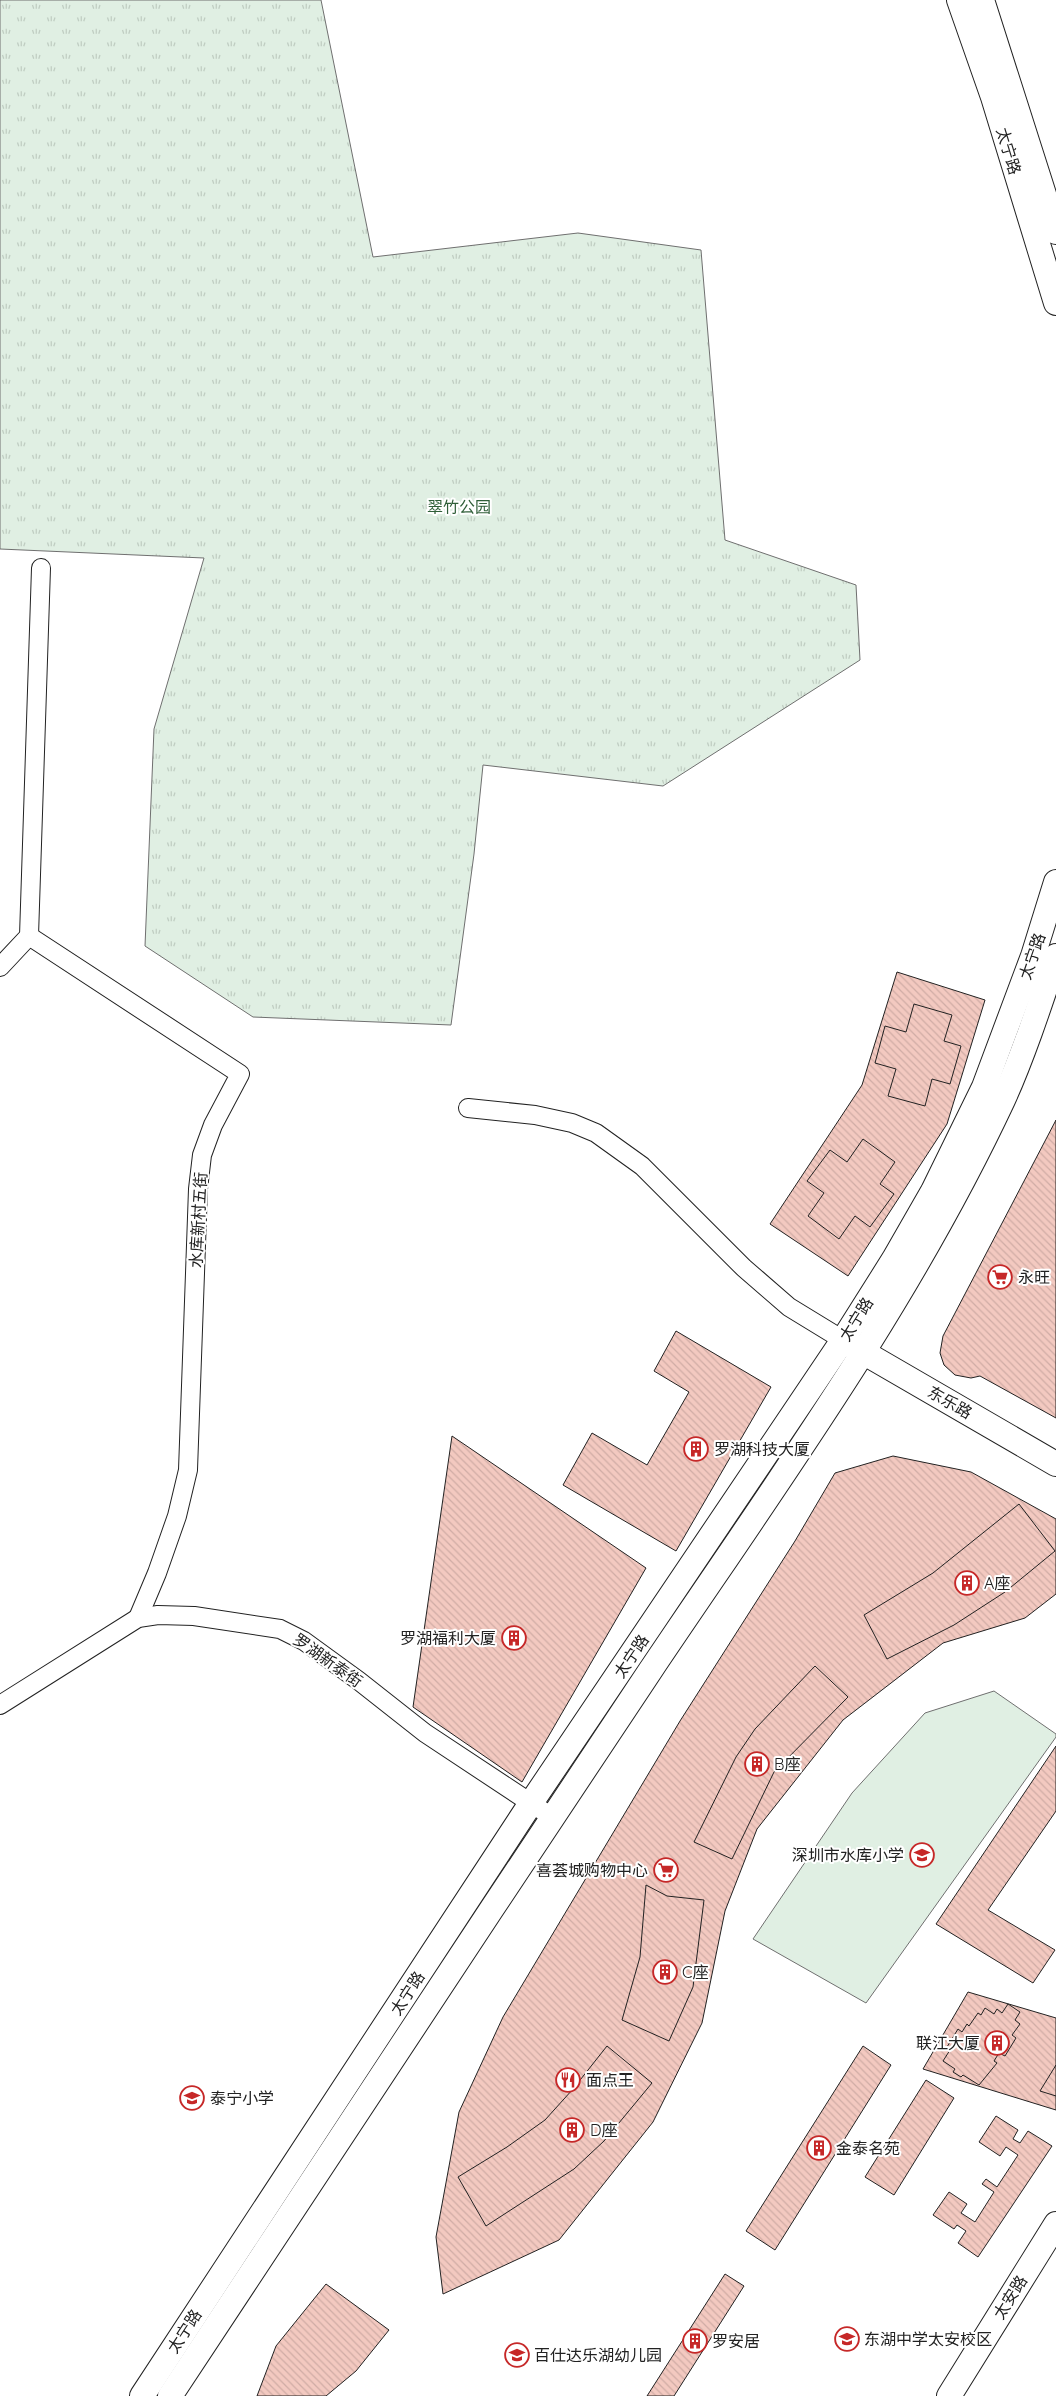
<svg xmlns="http://www.w3.org/2000/svg" width="1056" height="2396" font-family="Quicksand,'Noto Sans SC',sans-serif">
  <style>
    .grass { fill: url(#grass-tufts); stroke: #6f6f6f }
    .pitch { fill: #e0efe3; stroke: #6f6f6f }
    .building { fill: url(#building-back-hatch); stroke: #222 }
    .lines { fill: none; stroke-linecap: round; stroke-linejoin: round }
    .street-casing { stroke: #222; stroke-width: 20 }
    .secondary-casing { stroke: #222; stroke-width: 26 }
    .street { stroke: #fff; stroke-width: 18 }
    .secondary { stroke: #fff; stroke-width: 24 }
    .labels { text-anchor: middle; dominant-baseline: central; stroke-width: 4; stroke-linejoin: round; paint-order: stroke }
    .street-label { font-size: 16px; fill: #222; stroke: #fff }
    .park-label { font-size: 16px; fill: #2f5e38; stroke: #fff }
    .poi-label { font-size: 16px; fill: #222; stroke: #fff; text-anchor: start }
  </style>
  <defs>
    <pattern id="grass-tufts" width="24" height="20" patternUnits="userSpaceOnUse" patternTransform="scale(1.25)"><rect width="24" height="20" fill="#e0efe3"/><path d="M3 7l-1-3M5 7V3M7 7l1-3M15 17l-1-3M17 17v-4M19 17l1-3" fill="none" stroke="#c0cdc2"/></pattern>
    <pattern id="building-back-hatch" width="6" height="6" patternUnits="userSpaceOnUse" patternTransform="scale(1.25)"><rect width="6" height="6" fill="#f3c9c0"/><path d="M-1 5l2 2M0 0l6 6M5-1l2 2" fill="none" stroke="#d0aca5"/></pattern>
  </defs>
  <rect width="100%" height="100%" fill="#fff"/>
  <path class="grass" d="M0,0H321L373,257L578,233L701,250L725,540L856,585L860,660L663,786L483,765L474,854L451,1025L253,1017L145,946L154,729L204,558L0,549Z"/>
  <path class="pitch" d="M994,1691L1056,1734V1737L866,2003L753,1939L852,1793L925,1713Z"/>
  <g class="building">
    <path d="M897,972L985,1000L947,1124L848,1276L770,1224L862,1085Z"/>
    <path d="M914,1004L952,1015L944,1041L961,1046L950,1084L932,1079L925,1106L888,1096L896,1069L875,1063L885,1026L906,1032Z"/>
    <path d="M1056,1120V1418L980,1376L971,1378L955,1375L944,1365L940,1353L943,1336Z"/>
    <path d="M863,1139L895,1162L880,1184L894,1194L870,1227L855,1216L839,1239L808,1216L824,1193L807,1181L830,1150L847,1162Z"/>
    <path d="M676,1331L771,1387L676,1551L563,1485L592,1433L647,1465L689,1392L654,1371Z"/>
    <path d="M452,1436L646,1568L522,1782L413,1707Z"/>
    <path d="M893,1456L971,1472L1056,1519V1594L1025,1618L943,1643L843,1720L757,1829L725,1911L702,2023L653,2122L559,2240L443,2294L436,2237L459,2112L503,2017L680,1721L795,1541L835,1473Z"/>
    <path d="M1019,1504L1055,1551L1005,1592L954,1625L887,1659L864,1615L933,1573Z"/>
    <path d="M815,1666L848,1697L774,1772L732,1859L694,1842L736,1757L755,1729Z"/>
    <path d="M1056,1746V1811L988,1910L1055,1950L1033,1983L936,1924Z"/>
    <path d="M646,1885L667,1896L704,1900L693,1987L669,2041L622,2020L640,1957Z"/>
    <path d="M968,1992L1056,2018V2110L923,2069Z"/>
    <path d="M1008,2004L1020,2012L1015,2020L1020,2024L1012,2035L1016,2038L1005,2056L999,2053L994,2061L997,2063L979,2085L963,2075L961,2077L953,2072L955,2069L943,2061L950,2050L947,2047L958,2029L962,2032L967,2024L969,2026L978,2013L981,2015L985,2008L994,2014L997,2009L1002,2013Z"/>
    <path d="M607,2046L652,2083L604,2141L574,2169L486,2226L458,2177L507,2147L545,2120L573,2089Z"/>
    <path d="M863,2046L891,2065L775,2250L746,2231Z"/>
    <path d="M1056,2065V2096L1040,2091Z"/>
    <path d="M926,2080L954,2098L894,2195L865,2177Z"/>
    <path d="M996,2116L1018,2130L1013,2139L1020,2143L1028,2131L1052,2146L978,2257L958,2243L966,2231L957,2225L954,2229L933,2215L949,2192L967,2204L961,2213L975,2222L994,2192L982,2184L986,2179L997,2187L1018,2155L1006,2147L1000,2156L979,2142Z"/>
    <path d="M725,2274L744,2286L674,2396H647Z"/>
    <path d="M326,2284L389,2330L356,2371L326,2396H257L276,2346Z"/>
  </g>
  <g class="lines">
    <g class="street-casing">
      <g id="street">
        <path d="M29,936L240,1074L213,1125L202,1155L198,1189L188,1470L177,1516L157,1573L138,1618"/>
        <path d="M0,967L29,936L41,568"/>
        <path d="M468,1108L535,1115L572,1123L596,1133L642,1166L744,1268L789,1307L843,1340"/>
        <path d="M0,1705L138,1618L158,1615L194,1616L280,1629L304,1641L359,1681L425,1733L552,1817"/>
      </g>
    </g>
    <g class="secondary-casing">
      <g id="secondary">
        <path d="M959,0L993,97L1056,303"/>
        <path d="M982,0L1056,232"/>
        <path d="M849,1344L1056,1464"/>
        <path d="M142,2396L531,1803L843,1340L894,1259L933,1191L984,1087L1033,956L1056,882"/>
        <path d="M170,2396C330,2154 489,1912 650,1671C775,1485 908,1303 1003,1100C1023,1056 1041,1001 1056,956"/>
        <path d="M949,2396L1056,2224"/>
      </g>
    </g>
    <use href="#street" class="street"/>
    <use href="#secondary" class="secondary"/>
  </g>
  <defs>
    <g id="supermarket-ring" transform="scale(1.25)"><circle r="9.5" fill="#fff" stroke="#c62828" stroke-width="1.5"/><path d="M-6-5.5h2.5l.6 2H6L4.5 2H-2.5L-4.4-4H-6ZM-1.5 3.2a1.3 1.3 0 1 0 .1 0ZM3 3.2a1.3 1.3 0 1 0 .1 0Z" fill="#c62828"/></g>
    <g id="building-ring" transform="scale(1.25)"><circle r="9.5" fill="#fff" stroke="#c62828" stroke-width="1.5"/><path d="M-4-6H4V6H1V3H-1V6H-4ZM-2.5-4.3h1.7v1.8h-1.7ZM.8-4.3h1.7v1.8H.8ZM-2.5-1h1.7V.8h-1.7ZM.8-1h1.7V.8H.8Z" fill="#c62828"/></g>
    <g id="school-ring" transform="scale(1.25)"><circle r="9.5" fill="#fff" stroke="#c62828" stroke-width="1.5"/><path d="M0-5L7-2L0 1L-7-2ZM-4 1L0 2.5L4 1V4Q0 6-4 4Z" fill="#c62828"/></g>
    <g id="restaurant-ring" transform="scale(1.25)"><circle r="9.5" fill="#fff" stroke="#c62828" stroke-width="1.5"/><path d="M-5-6h1v4h1v-4h1v4h1v-4h1v5L-1.5 .5V6h-2V.5L-5-1ZM5-6V6H3V1.5H1.5Q1.5-4 5-6Z" fill="#c62828"/></g>
  </defs>
  <g fill-rule="evenodd">
    <use href="#supermarket-ring" x="1000" y="1277"/>
    <use href="#building-ring" x="696" y="1449"/>
    <use href="#building-ring" x="967" y="1583"/>
    <use href="#building-ring" x="514" y="1638"/>
    <use href="#building-ring" x="757" y="1764"/>
    <use href="#school-ring" x="922" y="1855"/>
    <use href="#supermarket-ring" x="666" y="1870"/>
    <use href="#building-ring" x="665" y="1972"/>
    <use href="#building-ring" x="997" y="2043"/>
    <use href="#restaurant-ring" x="568" y="2080"/>
    <use href="#school-ring" x="192" y="2098"/>
    <use href="#building-ring" x="572" y="2130"/>
    <use href="#building-ring" x="819" y="2148"/>
    <use href="#school-ring" x="847" y="2339"/>
    <use href="#building-ring" x="695" y="2341"/>
    <use href="#school-ring" x="517" y="2355"/>
  </g>
  <g class="labels">
    <g class="street-label">
      <text transform="translate(1009 151) rotate(73)">太宁路</text>
      <text transform="translate(1032 956) rotate(-71)">太宁路</text>
      <text transform="translate(198 1220) rotate(-87)">水库新村五街</text>
      <text transform="translate(856 1319) rotate(-58)">太宁路</text>
      <text transform="translate(950 1402) rotate(30)">东乐路</text>
      <text transform="translate(631 1656) rotate(-56)">太宁路</text>
      <text transform="translate(328 1660) rotate(35)">罗湖新泰街</text>
      <text transform="translate(407 1993) rotate(-57)">太宁路</text>
      <text transform="translate(1010 2297) rotate(-58)">太安路</text>
      <text transform="translate(184 2331) rotate(-57)">太宁路</text>
    </g>
    <g class="park-label">
      <text x="459" y="507">翠竹公园</text>
    </g>
    <g class="poi-label">
      <text x="1018" y="1277">永旺</text>
      <text x="714" y="1449">罗湖科技大厦</text>
      <text x="984" y="1583">A座</text>
      <text x="496" y="1638" text-anchor="end">罗湖福利大厦</text>
      <text x="774" y="1764">B座</text>
      <text x="904" y="1855" text-anchor="end">深圳市水库小学</text>
      <text x="648" y="1870" text-anchor="end">喜荟城购物中心</text>
      <text x="682" y="1972">C座</text>
      <text x="980" y="2043" text-anchor="end">联江大厦</text>
      <text x="586" y="2080">面点王</text>
      <text x="210" y="2098">泰宁小学</text>
      <text x="590" y="2130">D座</text>
      <text x="836" y="2148">金泰名苑</text>
      <text x="864" y="2339">东湖中学太安校区</text>
      <text x="712" y="2341">罗安居</text>
      <text x="534" y="2355">百仕达乐湖幼儿园</text>
    </g>
  </g>
</svg>
